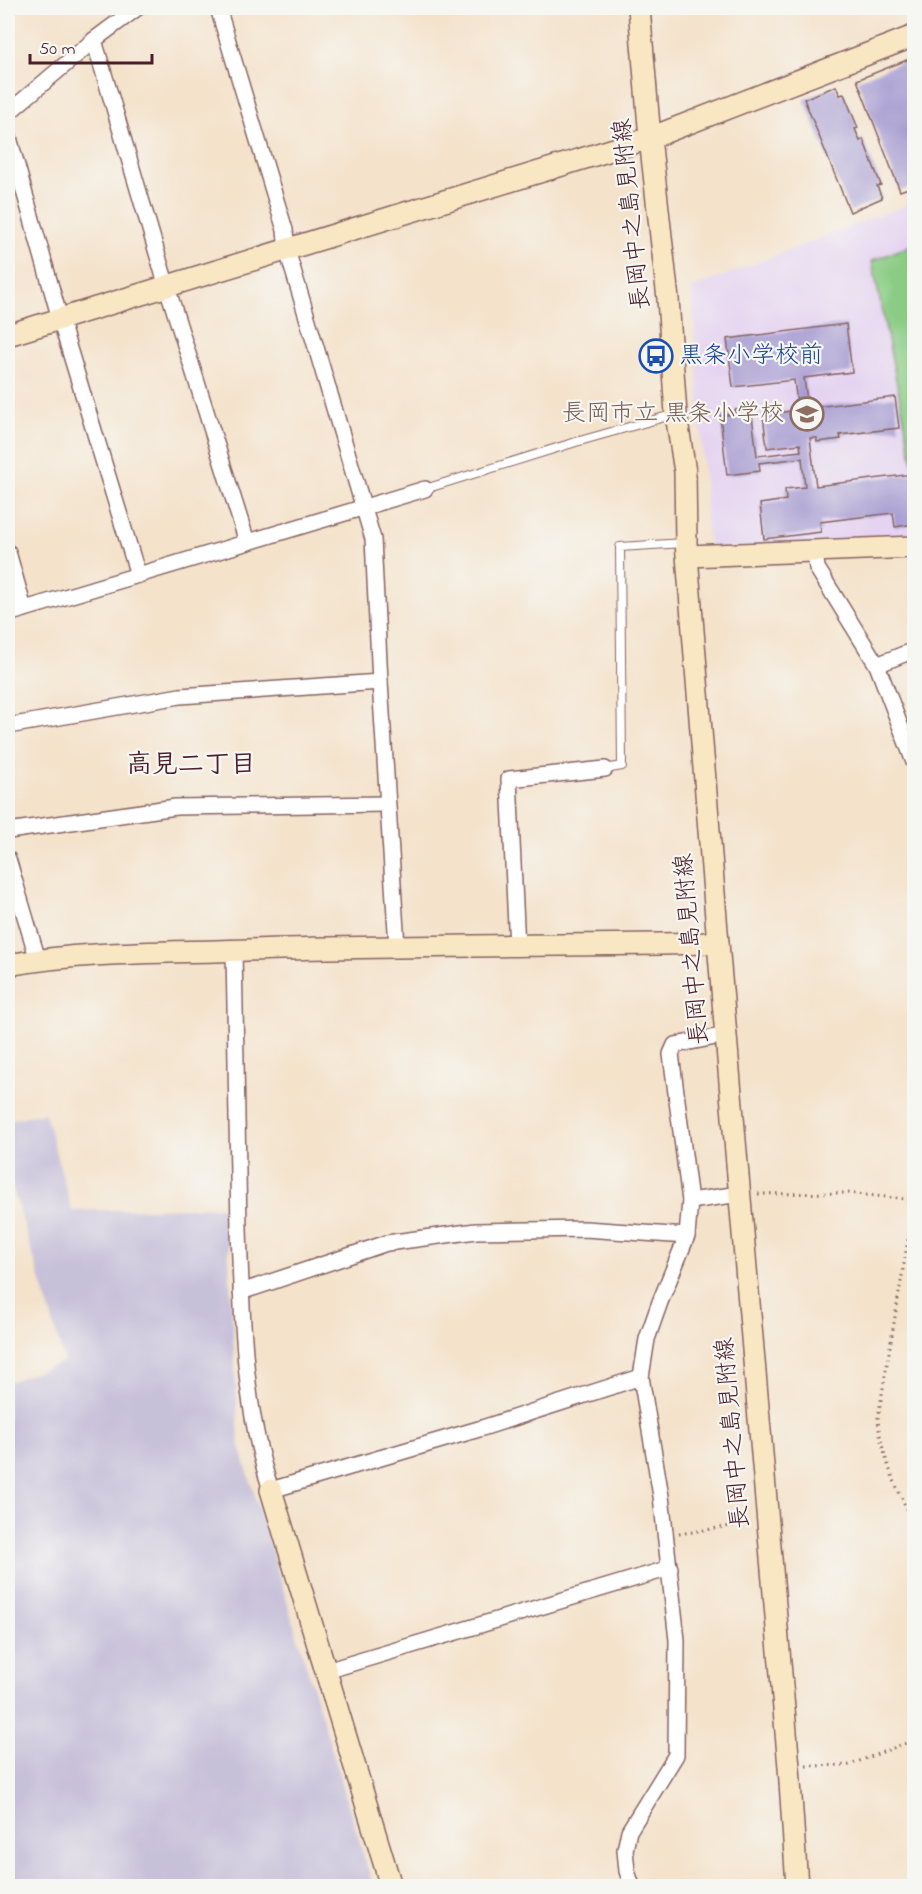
<svg xmlns="http://www.w3.org/2000/svg" width="922" height="1894" font-family="'Indie Flower','Klee One',sans-serif">
  <style>
    .built { fill: #e5d3f1 }
    .industrial { fill: #c7c0d9 }
    .green { fill: #8acc84; stroke: #6a7658; stroke-width: 1.5 }
    .building { fill: #a89dd2 }
    .lines { fill: none; stroke-linecap: round; stroke-linejoin: round }
    .lane-casing { stroke: #866363; stroke-width: 10 }
    .street-casing { stroke: #866363; stroke-width: 18 }
    .secondary-casing { stroke: #866363; stroke-width: 24 }
    .path { stroke: #866363; stroke-width: 3; stroke-dasharray: 1.5 4.5; stroke-linecap: butt }
    .lane { stroke: #fff; stroke-width: 8 }
    .street { stroke: #fff; stroke-width: 15 }
    .secondary { stroke: #f9e7c3; stroke-width: 21 }
    .labels { text-anchor: middle; dominant-baseline: central; stroke-width: 4.5; stroke-linejoin: round; paint-order: stroke }
    .street-label { font-size: 24px; fill: #4a1f2b; stroke: #f6f6f2 }
    .transit-label { font-size: 24px; fill: #164399; stroke: #f6f6f2; text-anchor: start }
    .education-label { font-size: 24px; fill: #785e54; stroke: #f6f6f2; text-anchor: end }
    .neighbourhood-label { font-size: 26px; font-weight: bold; fill: #4a1f2b; stroke: #f6f6f2 }
  </style>
  <rect width="100%" height="100%" fill="#f6f6f2"/>
  <filter id="ink" filterUnits="userSpaceOnUse"><feTurbulence type="fractalNoise" baseFrequency=".0167" numOctaves="2"/><feDisplacementMap in="SourceGraphic" scale="12" xChannelSelector="R" yChannelSelector="G"/><feConvolveMatrix kernelMatrix="1 2 1 2 8 2 1 2 1" color-interpolation-filters="sRGB"/></filter>
  <filter id="wash" filterUnits="userSpaceOnUse"><feTurbulence type="fractalNoise" baseFrequency=".008" numOctaves="4" result="noise"/><feDisplacementMap in="SourceGraphic" scale="24" xChannelSelector="R" yChannelSelector="G"/><feGaussianBlur stdDeviation="1.35" result="paint"/><feColorMatrix in="noise" values="0 0 0 0 0 0 0 0 0 0 0 0 0 0 0 0 0 1.4 0 .05"/><feComposite in="paint" operator="in"/></filter>
  <g filter="url(#wash)">
    <rect width="100%" height="100%" fill="#f4e2ca"/>
    <path class="built" d="M914,202V541L714,549L708,542L692,288Z"/>
    <path class="industrial" d="M45,1113L72,1211L226,1207L239,1443L373,1886H8V1382L65,1362L8,1172V1120Z"/>
    <path class="green" d="M914,244V468L872,261Z"/>
    <g id="blocks">
      <g class="building">
        <path d="M914,57V179L912,180L914,186L900,191L857,80Z"/>
        <path d="M836,86L840,95L844,94L858,128L855,129L860,141L863,139L881,185L877,186L882,198L850,212L804,99Z"/>
        <path d="M846,324L852,372L804,378L808,408L895,397L899,428L840,435L841,439L817,442V438H810L816,486L913,474L914,524L895,527L893,513L820,522L821,532L764,539L760,504L786,500L785,489L805,487L802,458L759,463L760,471L727,475L720,416L735,414V410L751,408L757,456L801,451L800,444L767,448L763,415L798,410L794,380L733,387L727,339Z"/>
      </g>
    </g>
  </g>
  <g filter="url(#ink)">
    <use href="#blocks" fill-opacity="0" stroke="#866363" stroke-width="1.5"/>
    <g class="lines">
      <g class="lane-casing">
        <g id="lane">
          <path d="M425,489L576,442L675,414"/>
          <path d="M605,769L622,766L620,547L684,543"/>
        </g>
      </g>
      <g class="street-casing">
        <g id="street">
          <path d="M218,8L285,230L287,250L373,539L380,682L397,946"/>
          <path d="M94,40L167,287L247,542"/>
          <path d="M8,113L94,40L137,8"/>
          <path d="M8,134L60,319L138,575"/>
          <path d="M8,552L24,609"/>
          <path d="M815,552L817,568L877,665L914,762"/>
          <path d="M8,614L425,489"/>
          <path d="M877,665L914,650"/>
          <path d="M8,726L180,696L380,682"/>
          <path d="M8,831L176,807L387,804"/>
          <path d="M8,859L38,960"/>
          <path d="M517,947L509,779L605,769"/>
          <path d="M234,951C235,1043 237,1136 239,1229C242,1316 243,1406 271,1490L479,1429L641,1377"/>
          <path d="M690,1201L740,1194"/>
          <path d="M241,1292L387,1243L476,1231L585,1229L687,1236"/>
          <path d="M326,1671L670,1568"/>
          <path d="M632,1886L627,1871L625,1850L629,1831L676,1755L677,1640L661,1496L641,1377L647,1339L660,1302L687,1236L690,1201L671,1054L675,1045L726,1035"/>
        </g>
      </g>
      <g class="secondary-casing">
        <g id="secondary">
          <path d="M639,8L650,138L668,299L676,414L685,472L686,543L718,943L789,1767L797,1886"/>
          <path d="M8,335L650,138L914,36"/>
          <path d="M688,556L914,547"/>
          <path d="M8,965C86,951 167,953 247,950C404,945 561,946 718,943"/>
          <path d="M271,1490L391,1886"/>
        </g>
      </g>
      <g class="path">
        <path d="M758,1194L847,1193L914,1200"/>
        <path d="M914,1204L878,1418C880,1457 900,1492 914,1527"/>
        <path d="M679,1534L750,1523"/>
        <path d="M806,1766L849,1765L914,1740"/>
      </g>
      <use href="#lane" class="lane"/>
      <use href="#street" class="street"/>
      <use href="#secondary" class="secondary"/>
    </g>
  </g>
  <defs>
    <g id="bus-ring" transform="scale(1.725)"><circle r="9.5" fill="#f6f6f2" stroke="#1a4fb4" stroke-width="1.5"/><path d="M-5-6H5V4H4V6H2V4H-2V6H-4V4H-5ZM-3.5-4V0h7V-4ZM-3.5 1.2v1.5H-2V1.2ZM2 1.2v1.5H3.5V1.2Z" fill="#1a4fb4"/></g>
    <g id="school-ring" transform="scale(1.725)"><circle r="9.5" fill="#f6f6f2" stroke="#8d6e63" stroke-width="1.5"/><path d="M0-5L7-2L0 1L-7-2ZM-4 1L0 2.5L4 1V4Q0 6-4 4Z" fill="#8d6e63"/></g>
  </defs>
  <g fill-rule="evenodd">
    <use href="#bus-ring" x="656" y="356"/>
    <use href="#school-ring" x="807" y="414"/>
  </g>
  <g class="labels">
    <g class="street-label">
      <text transform="translate(633 214) rotate(-96)">長岡中之島見附線</text>
      <text transform="translate(693 949) rotate(-95)">長岡中之島見附線</text>
      <text transform="translate(734 1433) rotate(-95)">長岡中之島見附線</text>
    </g>
    <g class="transit-label">
      <text x="679" y="356">黒条小学校前</text>
    </g>
    <g class="education-label">
      <text x="784" y="414">長岡市立 黒条小学校</text>
    </g>
    <g class="neighbourhood-label">
      <text x="191" y="766">高見二丁目</text>
    </g>
  </g>
  <rect width="922" height="1894" fill="none" stroke="#f6f6f2" stroke-width="30"/>
  <path d="M30 54v9h122v-9" fill="none" stroke="#4a1f2b" stroke-width="3"/>
  <text x="39" y="54" font-size="18" fill="#4a1f2b" stroke="#f6f6f2" stroke-width="4.5" paint-order="stroke">50 m</text>
</svg>
